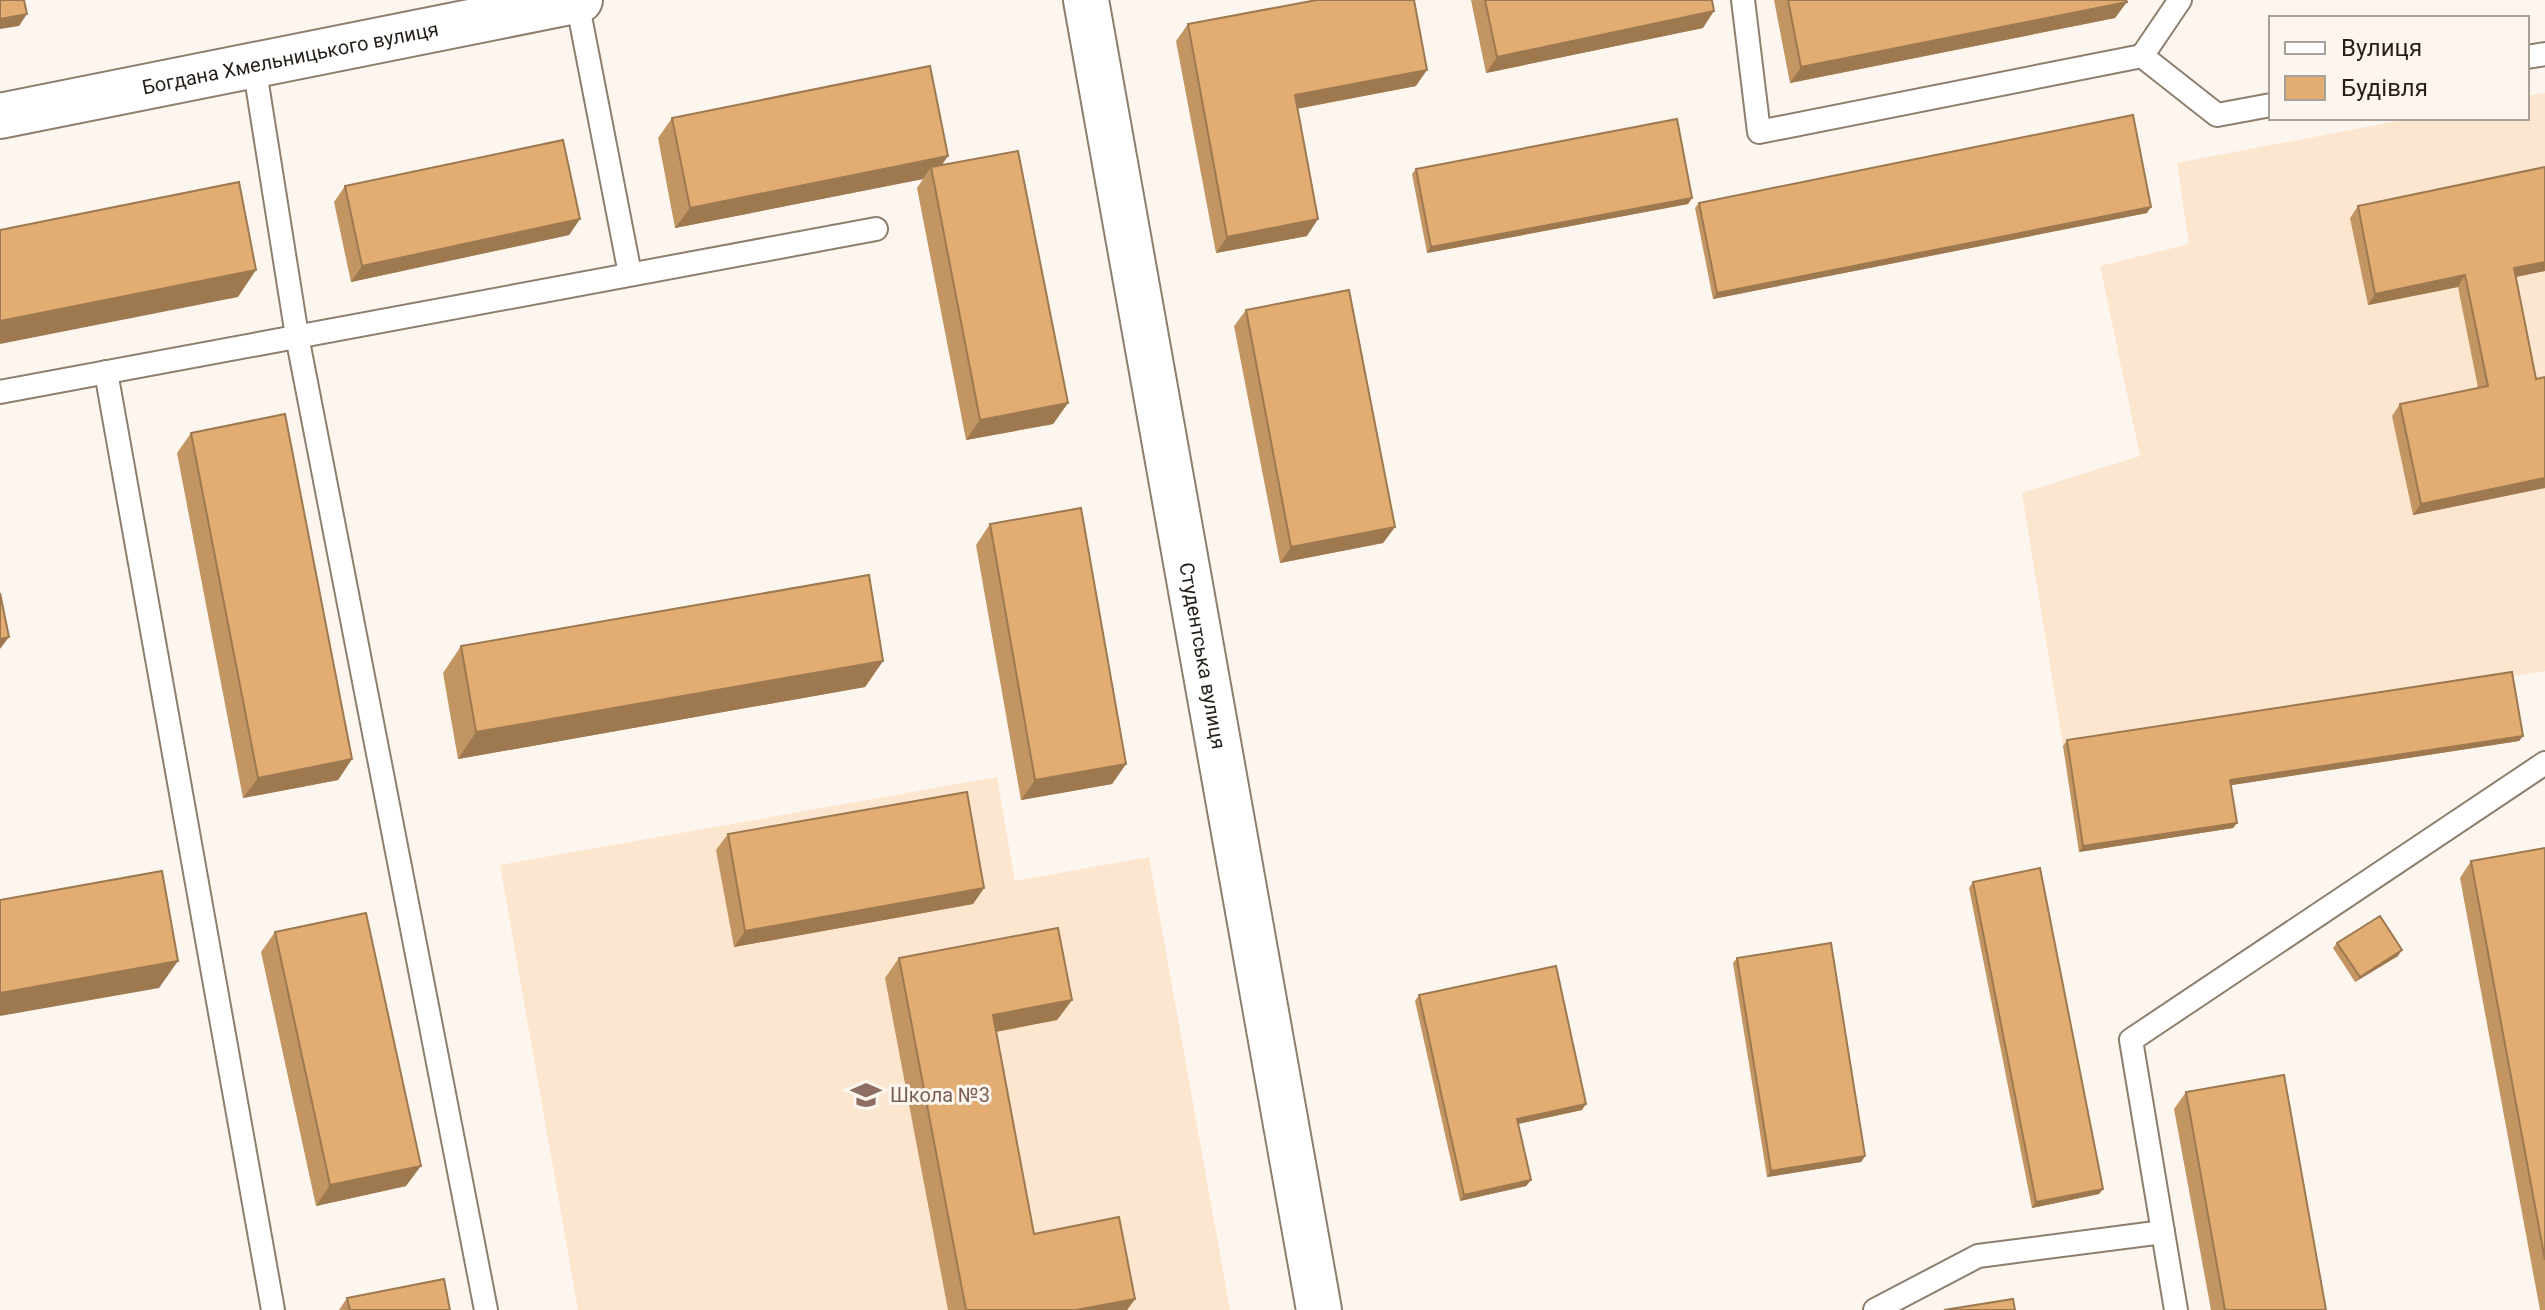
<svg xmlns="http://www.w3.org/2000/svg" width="2545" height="1310" font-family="Roboto,sans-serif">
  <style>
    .built { fill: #fde6cf }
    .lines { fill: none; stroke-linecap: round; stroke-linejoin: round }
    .service-casing { stroke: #8d7e6e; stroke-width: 26 }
    .minor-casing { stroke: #8d7e6e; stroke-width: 48 }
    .tertiary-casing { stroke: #8d7e6e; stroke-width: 48 }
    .service { stroke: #fff; stroke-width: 22 }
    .minor { stroke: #fff; stroke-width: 44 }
    .tertiary { stroke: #fff; stroke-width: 44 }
    .wall { fill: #c29563 }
    .shaded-wall { fill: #9e7950 }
    .building { fill: #e1ad73; stroke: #9e7950; stroke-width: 2 }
    .labels { text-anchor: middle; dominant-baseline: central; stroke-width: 6; stroke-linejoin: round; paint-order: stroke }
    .street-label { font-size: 20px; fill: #251f19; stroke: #fdf6ef }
    .education-label { font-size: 20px; fill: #785e54; stroke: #fdf6ef; text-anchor: start }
  </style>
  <rect width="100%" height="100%" fill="#fdf6ef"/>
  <g class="built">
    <path d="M2545,93V671L2063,746L2022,493L2140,456L2100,266L2189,244L2177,163L2413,118H2527V96Z"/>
    <path d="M997,777L1015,881L1149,857L1230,1310H578L500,865Z"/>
  </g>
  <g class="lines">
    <g class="service-casing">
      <g id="service">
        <path d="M1743,0L1759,132L2142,56L2217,115L2271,105"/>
        <path d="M577,1L630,274"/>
        <path d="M2142,56L2180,0"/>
        <path d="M2527,57L2545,54"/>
        <path d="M254,65L297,336L486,1310"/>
        <path d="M106,372L273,1310"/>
        <path d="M0,392L876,229"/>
        <path d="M1875,1310L1978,1256L2163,1232"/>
        <path d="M2176,1310L2131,1040L2545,763"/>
      </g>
    </g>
    <g class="minor-casing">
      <g id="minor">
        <path id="s1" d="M1086,0L1319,1310"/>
      </g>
    </g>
    <g class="tertiary-casing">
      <g id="tertiary">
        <path id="s2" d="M0,116L580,0"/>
      </g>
    </g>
    <use href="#service" class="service"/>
    <use href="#minor" class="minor"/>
    <use href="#tertiary" class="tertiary"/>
  </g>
  <g class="wall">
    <path d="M1471,0H1712L1703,28L1486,73Z"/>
    <path d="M1774,0H2126L2115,18L1790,83Z"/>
    <path d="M1188,24L1416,86L1297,109L1307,236L1216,253L1176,41Z"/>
    <path d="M672,118L942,165L1068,403L1053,424L966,440L917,188L923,179L675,228L658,138Z"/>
    <path d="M2545,167V271L2515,277L2536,379L2545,377V488L2413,515L2392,416L2400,404L2478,388L2458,287L2368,305L2350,218L2358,206Z"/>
    <path d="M1416,169L1692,198L1688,204L1427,253L1412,174Z"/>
    <path d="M345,186L580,219L569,235L351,282L334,202Z"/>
    <path d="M1699,203L2147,213L1713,299L1695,208Z"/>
    <path d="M1246,310L1395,527L1383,543L1280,563L1234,326Z"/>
    <path d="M191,433L352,759L338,780L243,798L177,453Z"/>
    <path d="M990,524L1126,764L1112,784L1021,800L976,545Z"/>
    <path d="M461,646L883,661L865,687L458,759L443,673Z"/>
    <path d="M2523,736L2519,741L2231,785L2237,823L2233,828L2079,852L2063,746L2067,740Z"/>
    <path d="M728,834L984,888L973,904L734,947L716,850Z"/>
    <path d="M2545,848V1310H2540L2460,878L2471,861Z"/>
    <path d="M1973,882L2103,1189L2099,1194L2032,1208L1969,888Z"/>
    <path d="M275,932L406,1186L316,1206L261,952Z"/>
    <path d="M2337,943L2398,956L2355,982L2333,948Z"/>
    <path d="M899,958L1072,1000L1057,1020L996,1032L1034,1234L1135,1299L1127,1310H948L885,978Z"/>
    <path d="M1737,958L1865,1156L1861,1162L1767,1177L1733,963Z"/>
    <path d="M1419,995L1582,1110L1518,1124L1531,1180L1526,1186L1460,1201L1415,1001Z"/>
    <path d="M2186,1092L2326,1310H2211L2174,1109Z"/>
    <path d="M347,1298L450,1310H339Z"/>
  </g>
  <g class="shaded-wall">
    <path d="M2127,2L2115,18L1790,83L1801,67Z"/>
    <path d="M1714,11L1703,28L1486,73L1497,57Z"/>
    <path d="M27,14L19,26L0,29V19Z"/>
    <path d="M1427,70L1416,86L1284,111L1295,95Z"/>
    <path d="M948,156L934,177L931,167L923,179L675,228L690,208Z"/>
    <path d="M1692,198L1688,204L1427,253L1431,247Z"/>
    <path d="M2151,207L2147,213L1713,299L1717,293Z"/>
    <path d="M580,219L569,235L351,282L362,266Z"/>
    <path d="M1318,219L1307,236L1216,253L1227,237Z"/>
    <path d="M2545,262V271L2506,279L2514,268Z"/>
    <path d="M256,270L238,297L0,344V321Z"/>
    <path d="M2465,275L2458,287L2368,305L2375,294Z"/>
    <path d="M1068,403L1053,424L966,440L980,420Z"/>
    <path d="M2545,478V488L2413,515L2421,504Z"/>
    <path d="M1395,527L1383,543L1280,563L1291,547Z"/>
    <path d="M9,637L0,649V639Z"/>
    <path d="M883,661L865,687L458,759L476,732Z"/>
    <path d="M2523,736L2519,741L2226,786L2230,780Z"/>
    <path d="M352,759L338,780L243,798L258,778Z"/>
    <path d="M1126,764L1112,784L1021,800L1035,780Z"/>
    <path d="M2237,823L2233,828L2079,852L2083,846Z"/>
    <path d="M984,888L973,904L734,947L745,931Z"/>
    <path d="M2402,950L2398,956L2355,982L2360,977Z"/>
    <path d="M178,961L159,988L0,1016V993Z"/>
    <path d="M1072,1000L1057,1020L978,1035L993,1015Z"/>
    <path d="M1586,1104L1582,1110L1513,1125L1517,1119Z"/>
    <path d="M1865,1156L1861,1162L1767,1177L1771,1171Z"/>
    <path d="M421,1166L406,1186L316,1206L330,1185Z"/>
    <path d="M1531,1180L1526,1186L1460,1201L1464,1195Z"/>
    <path d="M2103,1189L2099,1194L2032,1208L2036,1202Z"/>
    <path d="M1135,1299L1127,1310H1076Z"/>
  </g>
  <g class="building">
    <path d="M0,0H24L27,14L0,19Z"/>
    <path d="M1317,0H1414L1427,70L1295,95L1318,219L1227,237L1188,24Z"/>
    <path d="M1485,0H1712L1714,11L1497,57Z"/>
    <path d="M1788,0H2126L2127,2L1801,67Z"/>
    <path d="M930,66L948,156L690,208L672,118Z"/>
    <path d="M2133,115L2151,207L1717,293L1699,203Z"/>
    <path d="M1677,119L1692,198L1431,247L1416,169Z"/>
    <path d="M563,140L580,219L362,266L345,186Z"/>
    <path d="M1018,151L1068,403L980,420L931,167Z"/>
    <path d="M2545,167V262L2514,268L2536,379L2545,377V478L2421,504L2400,404L2488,386L2465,275L2375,294L2358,206Z"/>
    <path d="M239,182L256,270L0,321V230Z"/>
    <path d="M1349,290L1395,527L1291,547L1246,310Z"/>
    <path d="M285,414L352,759L258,778L191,433Z"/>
    <path d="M1081,508L1126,764L1035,780L990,524Z"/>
    <path d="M869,575L883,661L476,732L461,646Z"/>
    <path d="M0,593L9,637L0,639Z"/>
    <path d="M2512,672L2523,736L2230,780L2237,823L2083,846L2067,740Z"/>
    <path d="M967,792L984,888L745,931L728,834Z"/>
    <path d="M2545,848V1260L2471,861Z"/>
    <path d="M2040,868L2103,1189L2036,1202L1973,882Z"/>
    <path d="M162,871L178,961L0,993V900Z"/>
    <path d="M366,913L421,1166L330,1185L275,932Z"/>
    <path d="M2380,916L2402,950L2360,977L2337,943Z"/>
    <path d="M1058,928L1072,1000L993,1015L1034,1234L1119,1217L1135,1299L1076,1310H966L899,958Z"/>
    <path d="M1831,943L1865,1156L1771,1171L1737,958Z"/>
    <path d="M1556,966L1586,1104L1517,1119L1531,1180L1464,1195L1419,995Z"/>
    <path d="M2284,1075L2326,1310H2225L2186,1092Z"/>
    <path d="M444,1279L450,1310H350L347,1298Z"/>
    <path d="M2013,1299L2015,1310H1944Z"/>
  </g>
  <defs>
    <g id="school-bare" transform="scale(2.4)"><path d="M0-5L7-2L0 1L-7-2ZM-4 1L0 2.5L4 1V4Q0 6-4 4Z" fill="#8d6e63" stroke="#fdf6ef" stroke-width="2.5" paint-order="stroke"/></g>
  </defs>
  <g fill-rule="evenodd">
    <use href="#school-bare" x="866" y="1095"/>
  </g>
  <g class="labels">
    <g class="street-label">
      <text stroke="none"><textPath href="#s2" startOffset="296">Богдана Хмельницького вулиця</textPath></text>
      <text stroke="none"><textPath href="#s1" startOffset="666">Студентська вулиця</textPath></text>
    </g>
    <g class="education-label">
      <text x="890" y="1095">Школа №3</text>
    </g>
  </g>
  <rect x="2269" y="16" width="260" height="104" fill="#fdf6ef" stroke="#a7a099" stroke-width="2"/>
  <rect x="2285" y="42" width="40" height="12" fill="#ffffff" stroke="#a7a099" stroke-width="2"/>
  <text x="2341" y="56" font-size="24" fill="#251f19">Вулиця</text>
  <rect x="2285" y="76" width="40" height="24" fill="#e1ad73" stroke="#a7a099" stroke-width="2"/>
  <text x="2341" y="96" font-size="24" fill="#251f19">Будівля</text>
</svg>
